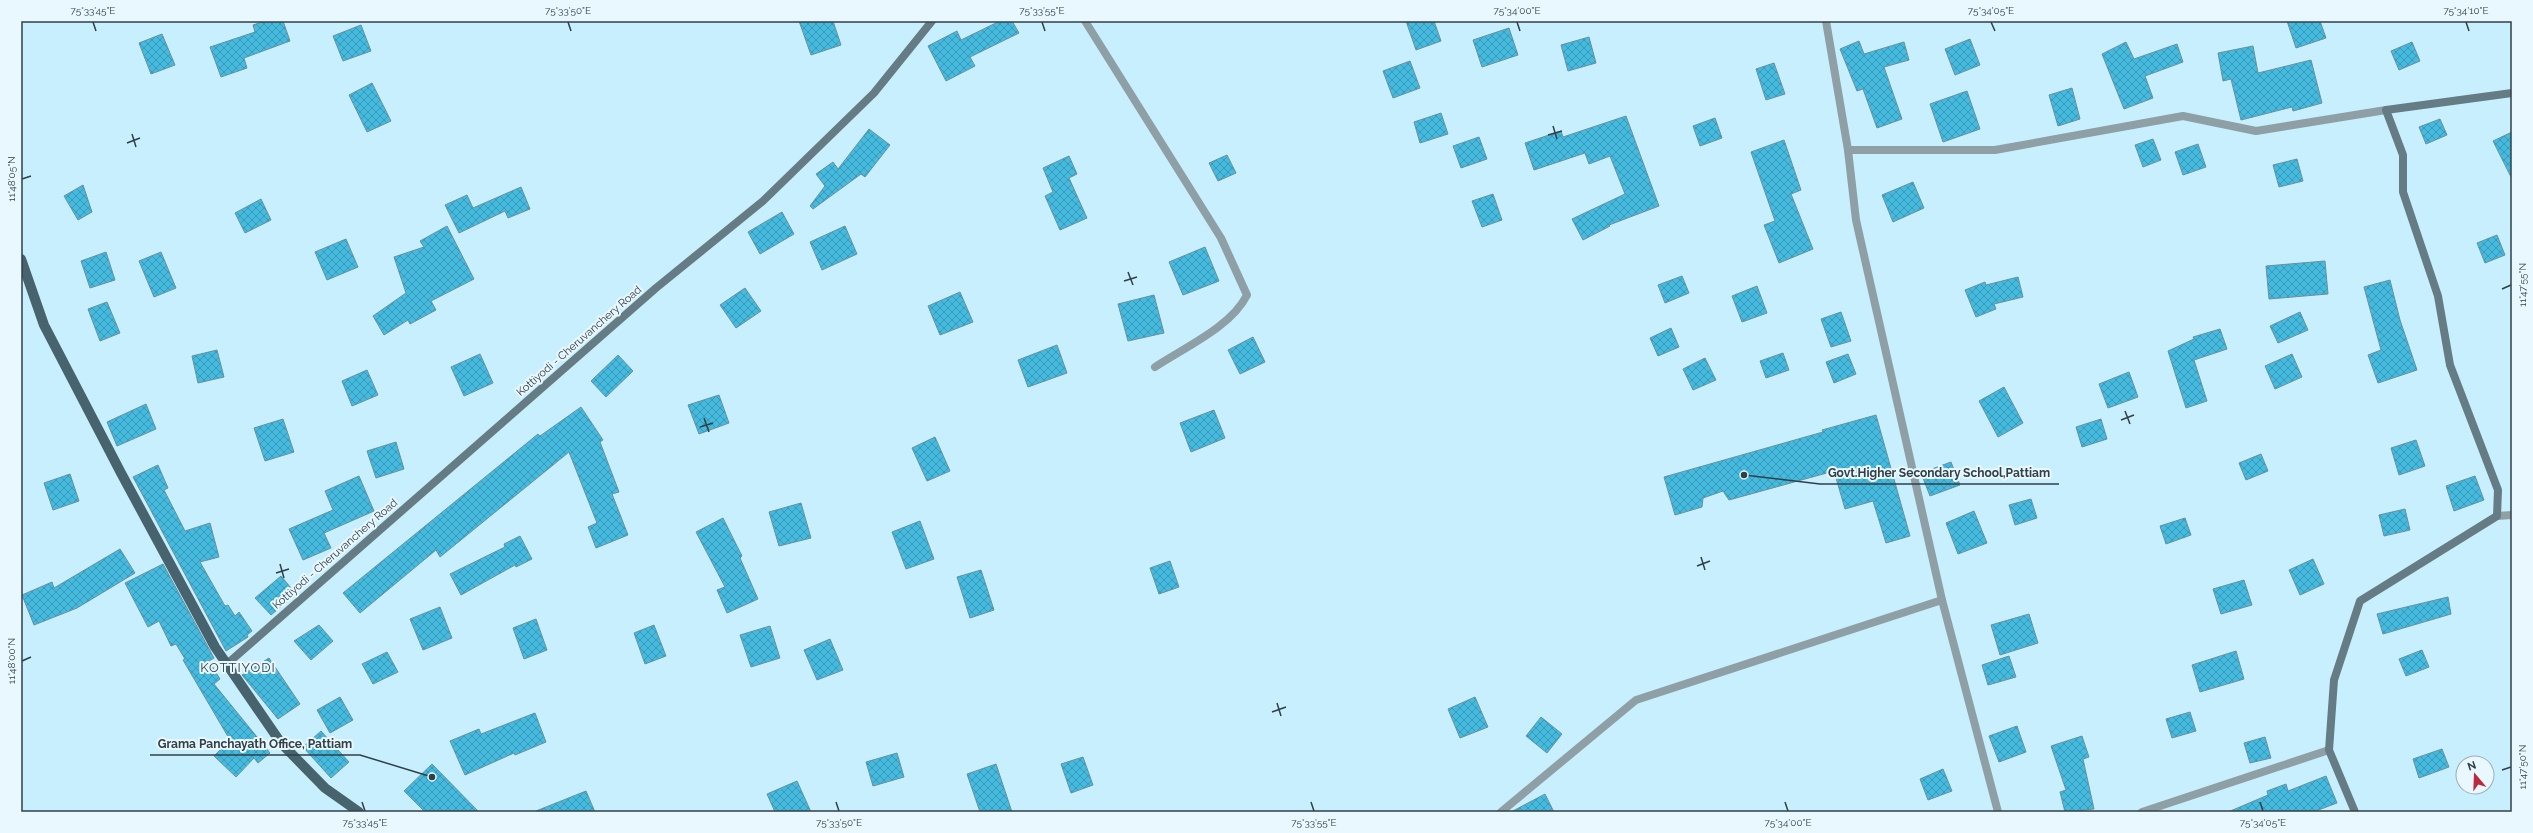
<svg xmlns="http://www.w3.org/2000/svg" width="2533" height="833" font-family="Raleway,sans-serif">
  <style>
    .building { fill: url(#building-cross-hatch); stroke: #6b8f9d }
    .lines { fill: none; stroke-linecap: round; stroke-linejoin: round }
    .street { stroke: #8f9fa6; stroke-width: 8 }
    .secondary { stroke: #657c85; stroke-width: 8 }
    .primary { stroke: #46636e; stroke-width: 10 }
    .ticks { fill: none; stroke: #304046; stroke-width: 1.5 }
    .labels { text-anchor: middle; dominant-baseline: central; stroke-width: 4; stroke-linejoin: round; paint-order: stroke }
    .street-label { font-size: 11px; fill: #304046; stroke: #e9f8fe }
    .quarter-label { font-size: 13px; letter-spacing: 1px; fill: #304046; stroke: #e9f8fe }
    .leader { fill: none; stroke: #304046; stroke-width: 1.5 }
    .callout-dot { fill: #304046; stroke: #e9f8fe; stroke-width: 1.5 }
    .callout-label { font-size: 12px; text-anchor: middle; font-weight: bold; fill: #304046; stroke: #e9f8fe; stroke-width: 4; stroke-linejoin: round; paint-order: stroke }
    .neatline { fill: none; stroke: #304046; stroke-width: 1.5 }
    .ticks-label { font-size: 10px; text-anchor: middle; fill: #304046 }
  </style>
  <defs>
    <pattern id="building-cross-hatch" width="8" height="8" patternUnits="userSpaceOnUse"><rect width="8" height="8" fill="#44badf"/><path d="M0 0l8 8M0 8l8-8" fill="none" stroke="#3999b7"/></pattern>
  </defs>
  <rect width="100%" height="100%" fill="#c8effe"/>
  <g class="building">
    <path d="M265,21H283L290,41L244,58L247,68L221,77L210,47L255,32L253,25Z"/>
    <path d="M799,21H833L841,45L811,55Z"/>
    <path d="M1000,21H1012L1019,33L970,57L975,66L946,81L928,46L957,31L961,40Z"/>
    <path d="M1406,21H1434L1441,41L1416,50Z"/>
    <path d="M2287,21H2320L2326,38L2296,48Z"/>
    <path d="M361,25L371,51L343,61L333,36Z"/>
    <path d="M1509,28L1518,55L1482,67L1473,40Z"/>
    <path d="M162,34L175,65L151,74L139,43Z"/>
    <path d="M1589,37L1596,63L1568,71L1561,45Z"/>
    <path d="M1970,39L1980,65L1955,75L1945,49Z"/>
    <path d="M1859,41L1864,54L1904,42L1909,60L1884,67L1902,119L1877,128L1863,89L1857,91L1840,49Z"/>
    <path d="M2126,42L2134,59L2177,44L2183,62L2145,76L2153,98L2124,109L2102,54Z"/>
    <path d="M2412,42L2420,61L2399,70L2391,51Z"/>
    <path d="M2253,46L2258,73L2311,60L2322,103L2293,111L2292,107L2241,120L2231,79L2223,81L2218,53Z"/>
    <path d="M1410,61L1420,88L1393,98L1383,71Z"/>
    <path d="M1774,63L1785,94L1766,100L1756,69Z"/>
    <path d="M372,83L391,121L367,132L349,95Z"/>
    <path d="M2072,88L2080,119L2058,126L2049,95Z"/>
    <path d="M1967,91L1980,129L1943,142L1930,104Z"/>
    <path d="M1441,113L1448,134L1420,143L1414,122Z"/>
    <path d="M1626,116L1659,206L1609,225L1610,226L1583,240L1572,219L1625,194L1610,156L1589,164L1585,153L1534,170L1525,143L1561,131L1563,137Z"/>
    <path d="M1715,118L1722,138L1700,146L1693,126Z"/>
    <path d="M2440,119L2447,135L2426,144L2419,127Z"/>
    <path d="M869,129L890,145L865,177L861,174L813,209L810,206L825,186L816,174L833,162L838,169Z"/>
    <path d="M2512,132V179L2493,141Z"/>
    <path d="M1479,137L1487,159L1461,168L1453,146Z"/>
    <path d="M2153,139L2161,160L2143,167L2135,145Z"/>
    <path d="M1784,140L1801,190L1791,194L1813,249L1779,263L1764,225L1775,221L1751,152Z"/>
    <path d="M2198,144L2206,167L2183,175L2175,152Z"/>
    <path d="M1227,155L1236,173L1218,181L1209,163Z"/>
    <path d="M1069,156L1077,174L1069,178L1087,218L1060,230L1045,196L1053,192L1043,168Z"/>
    <path d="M2297,159L2303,181L2279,187L2273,165Z"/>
    <path d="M1913,182L1924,208L1893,222L1882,195Z"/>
    <path d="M83,185L92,212L78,220L64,196Z"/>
    <path d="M521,187L530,209L508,218L505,211L459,233L445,205L467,195L473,208Z"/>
    <path d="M1493,194L1502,220L1482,227L1472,201Z"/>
    <path d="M261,199L271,220L245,233L235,213Z"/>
    <path d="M782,212L794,234L760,254L748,232Z"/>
    <path d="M447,226L474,279L431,301L436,310L410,324L408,320L384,335L373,316L406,293L394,257L424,247L420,241Z"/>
    <path d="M845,226L857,254L822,270L810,242Z"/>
    <path d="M2497,235L2505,255L2485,263L2477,243Z"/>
    <path d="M346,239L358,267L327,280L315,252Z"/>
    <path d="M1205,247L1219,281L1183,295L1169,262Z"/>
    <path d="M106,252L115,280L90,288L81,261Z"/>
    <path d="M161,252L176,288L154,297L139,261Z"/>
    <path d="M2325,261L2328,294L2269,299L2266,266Z"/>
    <path d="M1682,276L1689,293L1665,303L1658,285Z"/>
    <path d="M2018,277L2023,297L1994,304L1996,309L1976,317L1965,290L1985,282L1986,285Z"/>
    <path d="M2390,280L2400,320L2417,370L2378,383L2368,355L2381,350L2364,287Z"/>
    <path d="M1757,286L1767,313L1742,322L1732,296Z"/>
    <path d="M745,288L761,311L736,328L720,305Z"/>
    <path d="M960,292L973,322L940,335L928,306Z"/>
    <path d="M1154,295L1164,333L1128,341L1118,304Z"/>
    <path d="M107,302L120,333L100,341L88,309Z"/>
    <path d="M1841,312L1851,341L1831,347L1821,319Z"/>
    <path d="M2300,312L2308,330L2278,343L2270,326Z"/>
    <path d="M1671,328L1679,347L1658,356L1650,338Z"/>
    <path d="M2220,329L2227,349L2194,360L2207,401L2186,408L2168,351L2194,339L2193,337Z"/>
    <path d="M1253,337L1265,362L1240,374L1228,350Z"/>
    <path d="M1057,345L1067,373L1028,387L1018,360Z"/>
    <path d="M217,350L224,377L198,383L192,356Z"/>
    <path d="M1783,353L1789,370L1766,378L1760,361Z"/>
    <path d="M480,354L493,383L464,396L451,367Z"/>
    <path d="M1848,354L1856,374L1834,383L1826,362Z"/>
    <path d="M2292,354L2302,377L2275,389L2265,366Z"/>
    <path d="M618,355L633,371L606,397L591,381Z"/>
    <path d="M1705,358L1716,380L1693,390L1683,369Z"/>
    <path d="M367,370L378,395L352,406L342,381Z"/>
    <path d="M2129,372L2138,397L2108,408L2099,384Z"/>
    <path d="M2004,387L2023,423L1998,437L1979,401Z"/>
    <path d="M719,395L729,423L699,434L688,405Z"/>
    <path d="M146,404L156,429L117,446L107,422Z"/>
    <path d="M581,407L603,440L600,442L619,492L612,494L628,535L596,548L588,527L597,523L569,452L440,557L436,550L360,613L343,593L538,434L540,436Z"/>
    <path d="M1214,410L1225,438L1191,452L1180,423Z"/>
    <path d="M1876,415L1910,536L1886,543L1873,501L1845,509L1834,471L1729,500L1723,491L1703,498L1702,507L1675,515L1664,477L1823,432L1822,430Z"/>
    <path d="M283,419L294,452L265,461L254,428Z"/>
    <path d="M2101,419L2107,439L2082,447L2076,427Z"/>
    <path d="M935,437L950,471L927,481L912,448Z"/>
    <path d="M2416,440L2425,466L2399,475L2391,448Z"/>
    <path d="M396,442L404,469L376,478L367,451Z"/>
    <path d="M2261,454L2268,471L2246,480L2239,463Z"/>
    <path d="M1951,462L1960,485L1930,496L1921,473Z"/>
    <path d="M158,465L168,488L164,490L185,531L210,523L219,557L200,562L225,606L228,605L235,616L239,612L252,631L247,635L248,637L226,651L133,477Z"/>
    <path d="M70,474L79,501L53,510L44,483Z"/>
    <path d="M359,476L374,511L324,533L331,548L303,560L289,529L333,510L325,491Z"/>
    <path d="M2475,476L2484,500L2454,511L2446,486Z"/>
    <path d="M2031,499L2037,518L2015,525L2009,505Z"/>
    <path d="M801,503L811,538L779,546L769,512Z"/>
    <path d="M2405,509L2410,530L2384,536L2379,515Z"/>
    <path d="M1974,511L1987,543L1958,554L1946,523Z"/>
    <path d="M723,518L742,556L740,558L758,599L727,613L717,590L725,587L696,532Z"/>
    <path d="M2185,518L2191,535L2166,544L2160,526Z"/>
    <path d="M920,521L934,559L906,569L892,532Z"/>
    <path d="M520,536L532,559L516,567L515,565L461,595L450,574L505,547L504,544Z"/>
    <path d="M120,549L135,573L77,608L34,625L22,595L52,582L54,588Z"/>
    <path d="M2313,559L2324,584L2300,595L2289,570Z"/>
    <path d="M1170,561L1179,587L1159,594L1150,568Z"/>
    <path d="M163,564L214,658L209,661L220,679L214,684L270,753L258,763L254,758L236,777L214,756L230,740L183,660L185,659L176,644L171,646L159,621L148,627L125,583Z"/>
    <path d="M981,570L994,610L970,618L957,577Z"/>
    <path d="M281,576L296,594L271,615L255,598Z"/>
    <path d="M2244,580L2252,605L2221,614L2213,589Z"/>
    <path d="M2448,597L2451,614L2383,634L2377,614Z"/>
    <path d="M440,607L452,638L423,650L410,619Z"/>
    <path d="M2029,614L2038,643L2000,655L1991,625Z"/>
    <path d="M536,619L547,650L524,659L513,628Z"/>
    <path d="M319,625L333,641L311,660L294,641Z"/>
    <path d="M654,625L666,656L645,664L634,633Z"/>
    <path d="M770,626L780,658L751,667L740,635Z"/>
    <path d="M830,639L843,670L817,680L804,650Z"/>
    <path d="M2422,650L2429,667L2406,676L2399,659Z"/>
    <path d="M2236,651L2244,679L2200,692L2192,665Z"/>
    <path d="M387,652L398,672L373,684L362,664Z"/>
    <path d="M2009,656L2016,677L1988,685L1982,665Z"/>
    <path d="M269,658L300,704L278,719L242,675Z"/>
    <path d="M340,697L353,720L330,733L317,710Z"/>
    <path d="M1475,697L1488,727L1460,738L1448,709Z"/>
    <path d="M2190,712L2196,731L2172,738L2166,719Z"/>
    <path d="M535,713L546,742L515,755L514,753L465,775L450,741L479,729L481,734Z"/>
    <path d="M1541,717L1562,734L1547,753L1526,736Z"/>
    <path d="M2017,726L2026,752L1999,762L1989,736Z"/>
    <path d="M321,731L349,762L331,778L303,747Z"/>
    <path d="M2082,736L2089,757L2083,759L2094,809L2065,812L2060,792L2066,790L2051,746Z"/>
    <path d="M2265,737L2271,758L2250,763L2244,743Z"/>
    <path d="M2442,749L2449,767L2419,778L2413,759Z"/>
    <path d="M897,753L904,777L873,786L866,762Z"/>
    <path d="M1083,757L1093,785L1071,793L1061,764Z"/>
    <path d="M432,764L479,812H425L404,791Z"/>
    <path d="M996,764L1012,812H980L967,774Z"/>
    <path d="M1943,769L1952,791L1928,800L1920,779Z"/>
    <path d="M2326,776L2337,803L2313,812H2228L2268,795L2267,791L2286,784L2288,791Z"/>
    <path d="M797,781L811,812H775L767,794Z"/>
    <path d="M586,791L595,812H537L536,811Z"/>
    <path d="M1545,794L1554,812H1511Z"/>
  </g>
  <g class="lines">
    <g class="street">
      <path d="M1085,21L1221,238L1247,295C1231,327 1185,347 1155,367"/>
      <path d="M1826,21L1848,150L1856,220L1942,600L1998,812"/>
      <path d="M1848,150H1995L2183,116L2256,131L2386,110"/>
      <path d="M2497,516L2512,515"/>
      <path d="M1501,812L1636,700L1942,600"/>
      <path d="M2142,812L2329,750"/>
    </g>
    <g class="secondary">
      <path d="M227,664L656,288L763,201L874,93L932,21"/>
      <path d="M2355,812L2329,750L2334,680L2360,601L2497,516L2498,490L2450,365L2438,296L2403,192V155L2386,110L2512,93"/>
    </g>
    <path class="primary" d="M21,259L44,325L121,473L215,647L281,743L325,788L359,812"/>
  </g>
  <path class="ticks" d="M93,22L96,31M568,22L571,31M1042,22L1045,31M1517,22L1520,31M1991,22L1995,31M2466,22L2469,31M1553,126L1557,139M132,134L136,147M1548,135L1562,131M127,143L140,138M22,179L31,176M1128,272L1133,285M1124,281L1137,277M2502,289L2511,285M2125,411L2130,424M704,418L709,432M2121,420L2134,415M700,427L713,423M1701,557L1705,570M280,564L284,578M1697,566L1710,561M276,573L289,569M22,661L31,657M1277,703L1281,716M1272,712L1286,707M2502,770L2511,767M362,802L365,811M836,802L839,811M1311,802L1314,811M1785,802L1788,811M2260,802L2263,811"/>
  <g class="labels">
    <g class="street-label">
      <text transform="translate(579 341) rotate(-41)">Kottiyodi - Cheruvanchery Road</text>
      <text transform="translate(335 554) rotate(-41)">Kottiyodi - Cheruvanchery Road</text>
    </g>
    <g class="quarter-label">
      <text x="238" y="667">KOTTIYODI</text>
    </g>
  </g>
  <path class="leader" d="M1744 475L1820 484H2059M432 777L360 755H150"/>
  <g class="callout-dot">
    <circle cx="1744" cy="475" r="4"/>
    <circle cx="432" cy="777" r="4"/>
  </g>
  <g class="callout-label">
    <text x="1939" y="477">Govt.Higher Secondary School,Pattiam</text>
    <text x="255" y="748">Grama Panchayath Office, Pattiam</text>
  </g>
  <rect width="2533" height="833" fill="none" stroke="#e9f8fe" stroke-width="44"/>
  <g transform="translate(2475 775) rotate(341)"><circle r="19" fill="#e9f8fe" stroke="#9faeb4"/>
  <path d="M0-3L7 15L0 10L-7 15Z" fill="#ba293d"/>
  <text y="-6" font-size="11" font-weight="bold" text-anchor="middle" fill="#304046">N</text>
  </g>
  <rect x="22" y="22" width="2489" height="789" class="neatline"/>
  <g class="ticks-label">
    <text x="93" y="14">75°33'45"E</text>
    <text x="568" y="14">75°33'50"E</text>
    <text x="1042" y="14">75°33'55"E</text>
    <text x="1517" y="14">75°34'00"E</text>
    <text x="1991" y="14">75°34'05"E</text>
    <text x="2466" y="14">75°34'10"E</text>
    <text transform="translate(11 179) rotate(-90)" y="4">11°48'05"N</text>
    <text transform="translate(2522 285) rotate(-90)" y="4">11°47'55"N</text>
    <text transform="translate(11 661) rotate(-90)" y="4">11°48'00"N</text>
    <text transform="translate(2522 767) rotate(-90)" y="4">11°47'50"N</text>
    <text x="365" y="826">75°33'45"E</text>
    <text x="839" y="826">75°33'50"E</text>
    <text x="1314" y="826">75°33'55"E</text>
    <text x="1788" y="826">75°34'00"E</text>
    <text x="2263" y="826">75°34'05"E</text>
  </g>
</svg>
